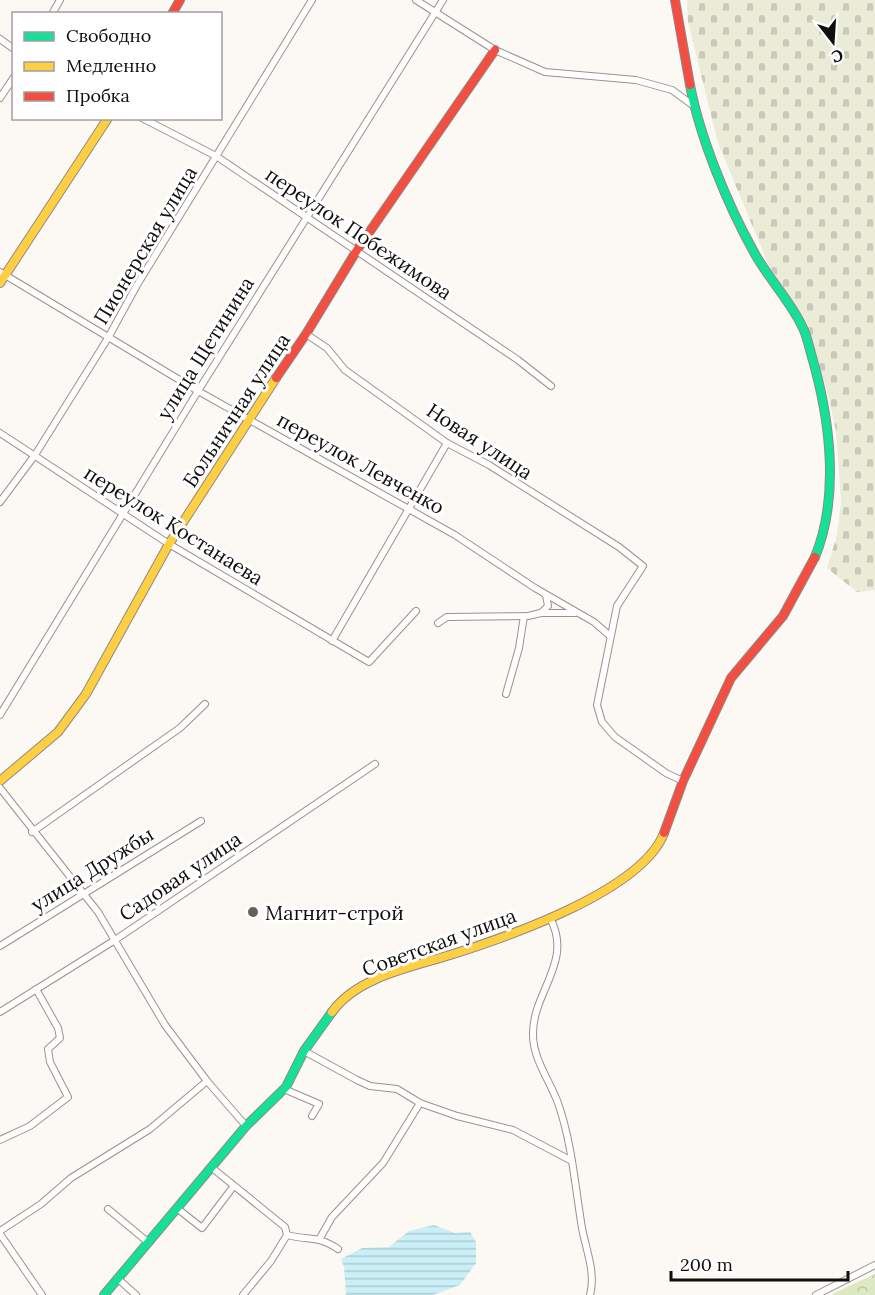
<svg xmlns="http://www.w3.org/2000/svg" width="875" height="1295" font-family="Lora,serif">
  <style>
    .forest { fill: url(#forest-crowns) }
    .cemetery { fill: url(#cemetery-stones) }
    .water { fill: url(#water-rules) }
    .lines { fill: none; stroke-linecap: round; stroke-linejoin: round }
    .street-casing { stroke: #969492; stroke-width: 8 }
    .fast-casing { stroke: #8c8b89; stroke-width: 10 }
    .slow-casing { stroke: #8c8b89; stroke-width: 10 }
    .jam-casing { stroke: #8c8b89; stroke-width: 10 }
    .street { stroke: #fffefd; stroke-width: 6 }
    .fast { stroke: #16e098; stroke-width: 8 }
    .slow { stroke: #ffcf43; stroke-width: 8 }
    .jam { stroke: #f24e42; stroke-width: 8 }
    .poi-dot { fill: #62615f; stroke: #fff; stroke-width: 2 }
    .labels { text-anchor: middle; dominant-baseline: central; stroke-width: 6; stroke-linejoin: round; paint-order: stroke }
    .street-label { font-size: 20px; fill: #0f0f0f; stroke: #fff }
    .poi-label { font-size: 20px; fill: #0f0f0f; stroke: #fff; text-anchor: start }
  </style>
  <defs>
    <pattern id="forest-crowns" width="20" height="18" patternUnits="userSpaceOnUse" patternTransform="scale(1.5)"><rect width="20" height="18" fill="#dde9c2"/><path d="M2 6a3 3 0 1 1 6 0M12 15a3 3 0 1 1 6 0" fill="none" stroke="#bcc7a6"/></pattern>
    <pattern id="cemetery-stones" width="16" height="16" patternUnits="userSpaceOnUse" patternTransform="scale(1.5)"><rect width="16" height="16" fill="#ebecd8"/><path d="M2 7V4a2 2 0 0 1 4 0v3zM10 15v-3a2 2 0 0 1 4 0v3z" fill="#c8c9b8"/></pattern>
    <pattern id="water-rules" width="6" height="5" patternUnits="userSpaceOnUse" patternTransform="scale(1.5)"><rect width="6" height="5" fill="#caeff6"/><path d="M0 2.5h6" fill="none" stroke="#acccd2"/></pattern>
  </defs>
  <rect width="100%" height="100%" fill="#fcf9f4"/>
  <path class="forest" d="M875,1274V1295H831L834,1293Z"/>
  <path class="cemetery" d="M687,0H875V590L857,592L827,568L837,535L841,502L836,431L829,399L807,322L769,266L718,143L688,22Z"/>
  <path class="water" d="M434,1225L455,1233L470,1232L476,1242V1263L460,1285L433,1295H346L344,1267L341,1259L362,1248L389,1247L409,1231Z"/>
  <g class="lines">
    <g class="street-casing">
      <g id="street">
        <path d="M416,0L495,50L545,72L636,80L672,90L694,106"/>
        <path d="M52,14L60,0"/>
        <path d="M0,39L14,49"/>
        <path d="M0,98L14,77"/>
        <path d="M142,118L216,156L518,360L551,386"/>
        <path d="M0,272L198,391L455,535L535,588L594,622L609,635"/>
        <path d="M306,334L327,348L345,370L447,443L489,465L619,547L643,566L617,606L597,705L602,722L615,737L666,773L683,781"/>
        <path d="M0,433L169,544L369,662L416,611"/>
        <path d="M0,502L35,455L108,338L137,285L312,0"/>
        <path d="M541,613H575"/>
        <path d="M438,623L447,617L528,616L541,613L548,606L546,595"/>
        <path d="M332,641L447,443"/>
        <path d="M506,694L519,648L524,616"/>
        <path d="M0,715L198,391L443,0"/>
        <path d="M0,788L98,912L165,1025L207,1081L246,1126"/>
        <path d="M32,832L180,728L205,704"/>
        <path d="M550,918C574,962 532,992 533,1035C533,1059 550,1081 558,1103C572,1143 575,1186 582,1228C586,1250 596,1273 590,1295"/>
        <path d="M0,946L201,821"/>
        <path d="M0,1012L115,940L375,764"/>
        <path d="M304,1051L357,1080L370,1086L397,1089L420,1103L457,1116L513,1130L570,1160"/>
        <path d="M284,1089L319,1104L312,1116"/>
        <path d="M0,1140L30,1126L68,1097L50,1062L48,1049L60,1038L58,1028L36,989"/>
        <path d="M211,1167L285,1227L287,1235"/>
        <path d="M108,1209L149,1243"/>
        <path d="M178,1209L202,1228L233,1187"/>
        <path d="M0,1231L41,1204L71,1178L150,1129L207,1081"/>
        <path d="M0,1234L42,1295"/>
        <path d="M320,1238L332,1217L383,1163L420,1103"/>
        <path d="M117,1278L136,1295"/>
        <path d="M243,1295L271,1261L287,1235C310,1241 317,1235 338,1249"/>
        <path d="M816,1295L875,1265"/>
      </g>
    </g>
    <g class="fast-casing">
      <g id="fast">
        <path d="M690,85C700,138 728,206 755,254C769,279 790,301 802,326C807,335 809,347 812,357C830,419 840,496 815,557"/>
        <path d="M104,1295L246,1126L286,1087L304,1051L332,1012"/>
      </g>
    </g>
    <g class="slow-casing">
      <g id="slow">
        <path d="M0,283L108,118"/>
        <path d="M0,781L58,732L86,694L169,544L276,378"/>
        <path d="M332,1012C357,977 411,967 450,955C507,937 642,891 664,833"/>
      </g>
    </g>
    <g class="jam-casing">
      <g id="jam">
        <path d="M675,0L690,85"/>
        <path d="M172,14L180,0"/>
        <path d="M276,378L306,334L357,250L495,50"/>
        <path d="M664,833L683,781L731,678L783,616L815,557"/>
      </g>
    </g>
    <use href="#street" class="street"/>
    <use href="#fast" class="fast"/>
    <use href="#slow" class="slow"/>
    <use href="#jam" class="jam"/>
  </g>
  <circle class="poi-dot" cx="253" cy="912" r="6"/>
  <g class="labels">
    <g class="street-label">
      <text transform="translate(359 233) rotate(34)">переулок Побежимова</text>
      <text transform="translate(145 245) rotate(-59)">Пионерская улица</text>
      <text transform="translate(205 348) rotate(-58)">улица Щетинина</text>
      <text transform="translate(236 410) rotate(-57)">Больничная улица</text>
      <text transform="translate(480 441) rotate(33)">Новая улица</text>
      <text transform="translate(361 463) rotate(29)">переулок Левченко</text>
      <text transform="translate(174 525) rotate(32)">переулок Костанаева</text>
      <text transform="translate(92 869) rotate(-32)">улица Дружбы</text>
      <text transform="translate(180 876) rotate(-34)">Садовая улица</text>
      <text transform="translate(439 942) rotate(-20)">Советская улица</text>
    </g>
    <g class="poi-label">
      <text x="265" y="912">Магнит-строй</text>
    </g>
  </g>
  <rect x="12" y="12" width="210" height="108" fill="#ffffff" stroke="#9f9f9f" stroke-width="1.5"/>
  <rect x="24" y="32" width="30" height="9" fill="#16e098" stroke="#9f9f9f" stroke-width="1.5"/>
  <text x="66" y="42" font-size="18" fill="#0f0f0f">Свободно</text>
  <rect x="24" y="62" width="30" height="9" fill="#ffcf43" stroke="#9f9f9f" stroke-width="1.5"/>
  <text x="66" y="72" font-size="18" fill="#0f0f0f">Медленно</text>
  <rect x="24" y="92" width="30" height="9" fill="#f24e42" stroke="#9f9f9f" stroke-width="1.5"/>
  <text x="66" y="102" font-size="18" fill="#0f0f0f">Пробка</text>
  <g transform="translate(833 42) rotate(163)" stroke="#ffffff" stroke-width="4.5" paint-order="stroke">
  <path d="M0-4.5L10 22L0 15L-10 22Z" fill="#0f0f0f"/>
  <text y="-9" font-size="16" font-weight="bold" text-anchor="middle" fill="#0f0f0f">С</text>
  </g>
  <path d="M671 1271v9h177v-9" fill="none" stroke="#0f0f0f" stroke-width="3"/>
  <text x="680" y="1271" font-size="18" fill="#0f0f0f" stroke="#ffffff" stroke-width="4.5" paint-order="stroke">200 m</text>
</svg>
